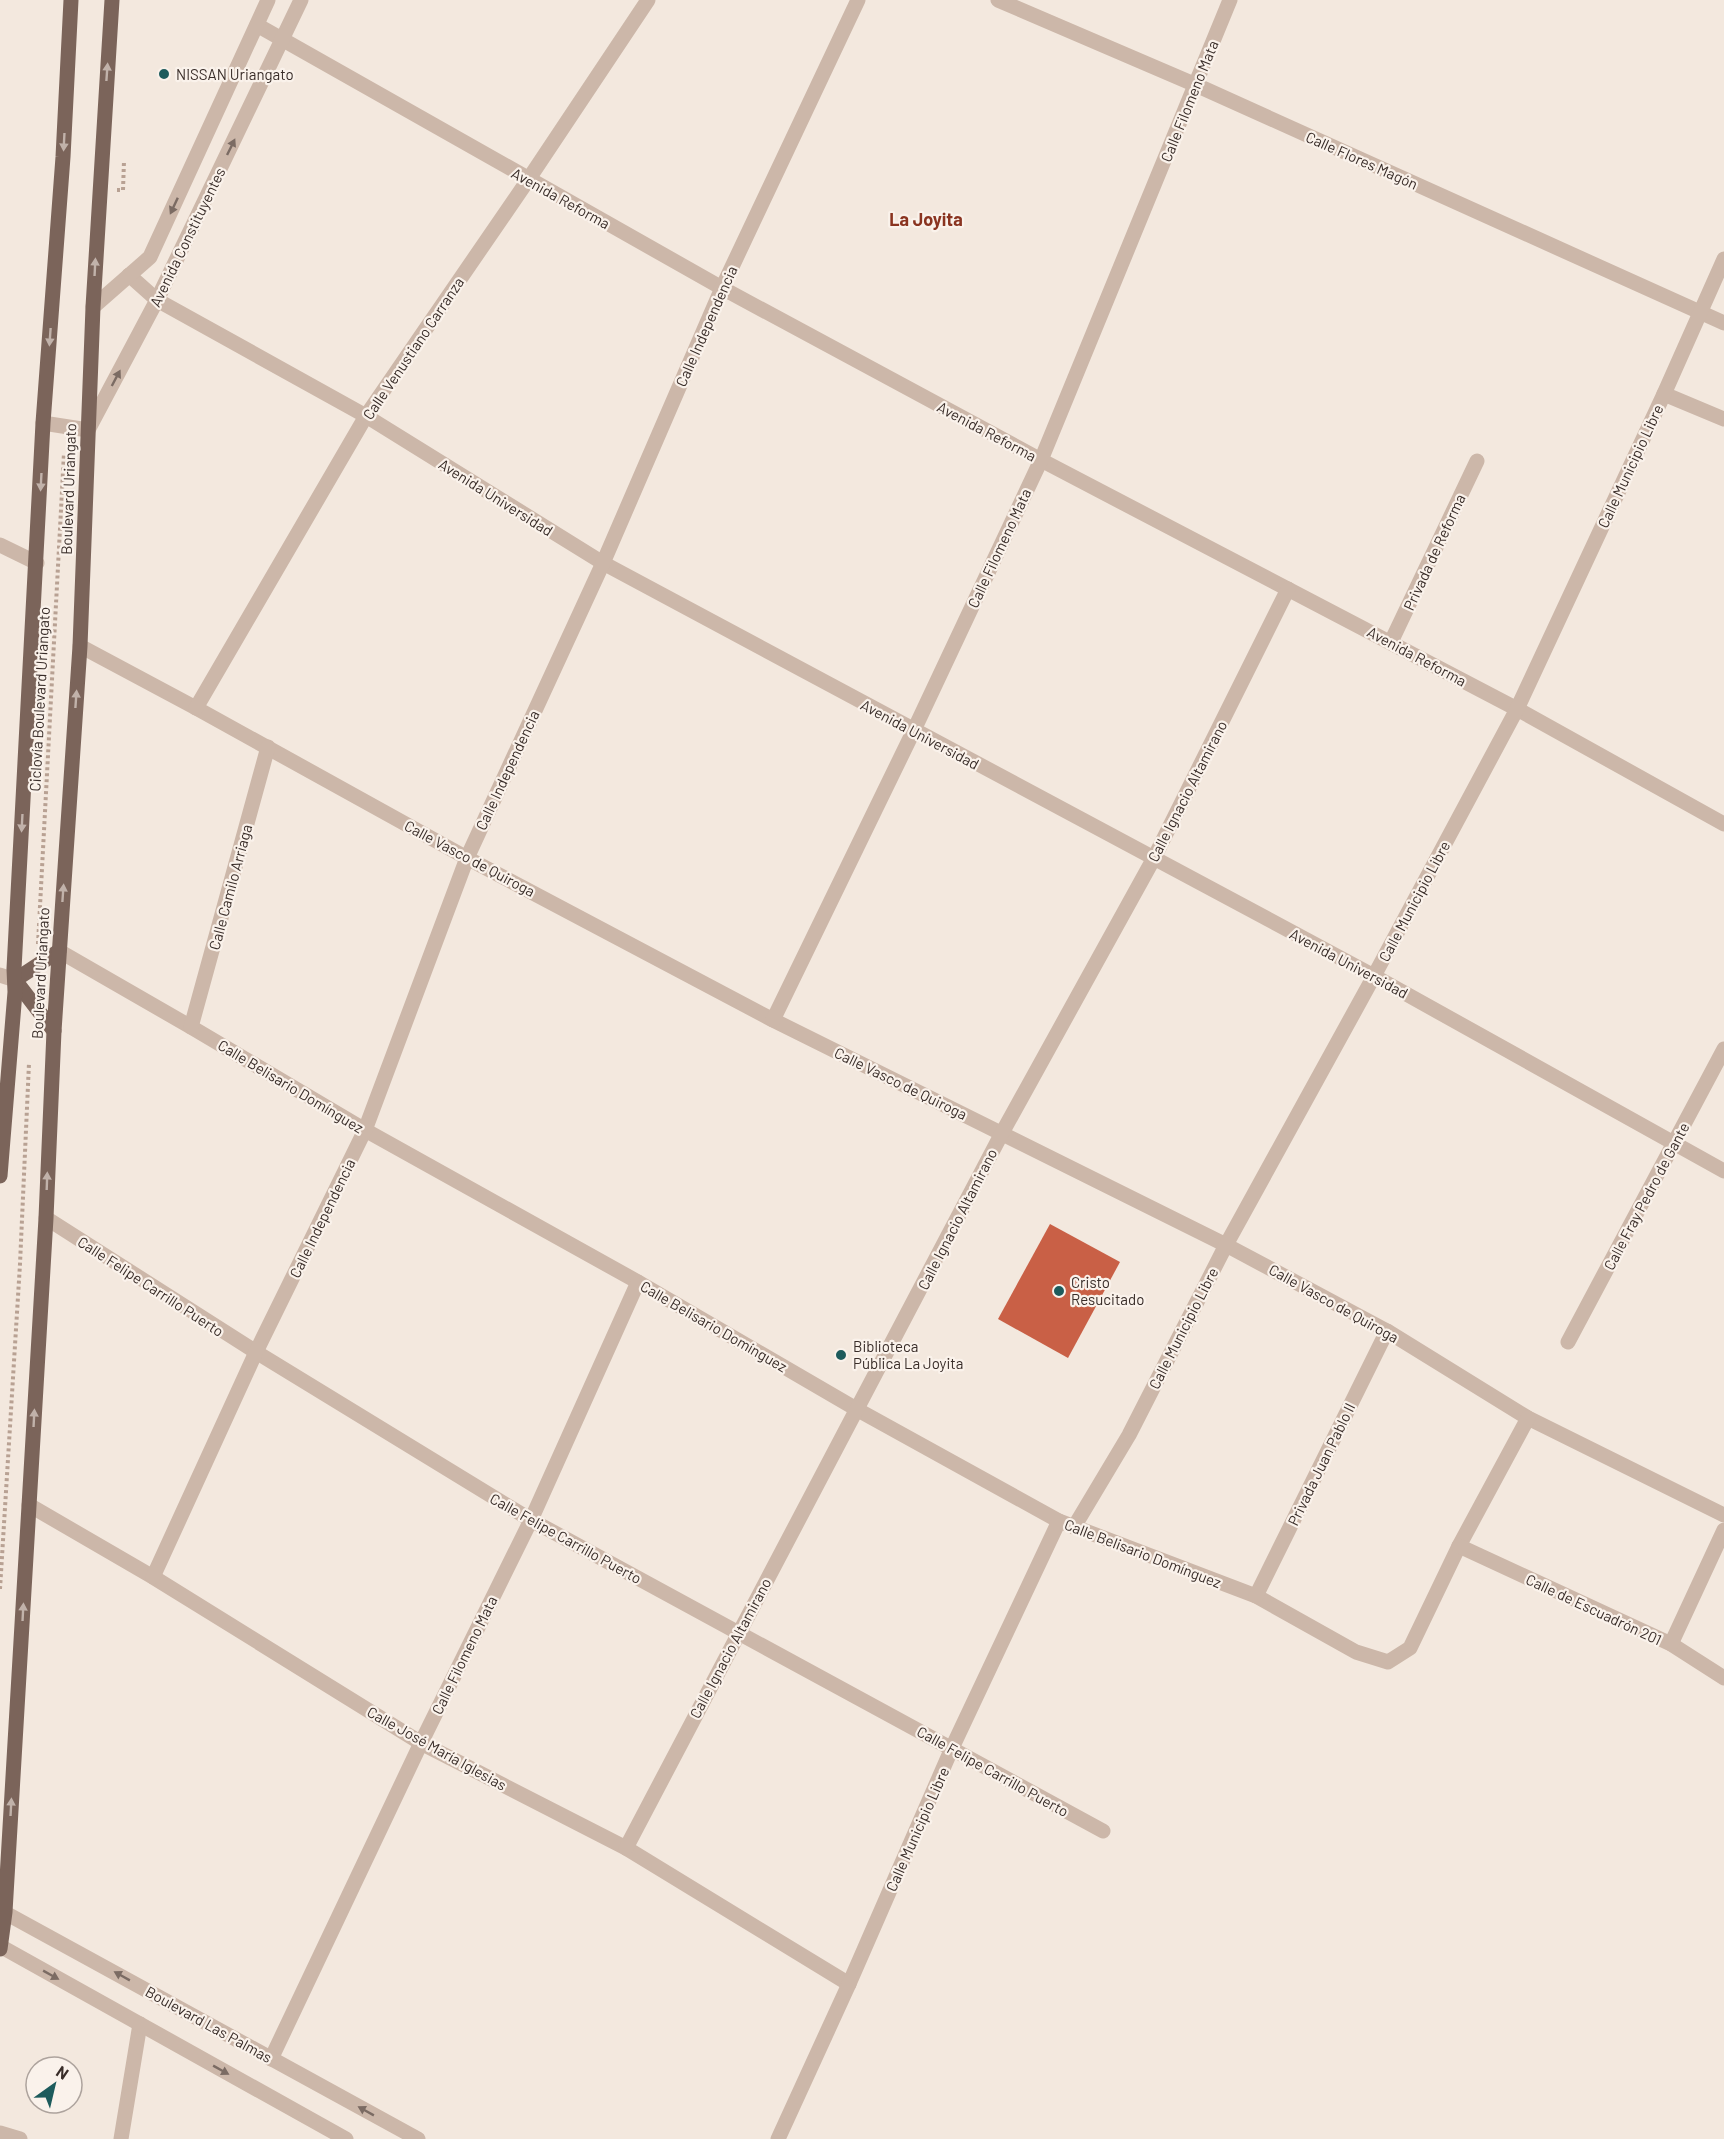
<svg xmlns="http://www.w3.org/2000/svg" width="1724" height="2139" font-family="Barlow,sans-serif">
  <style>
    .building { fill: #c96046 }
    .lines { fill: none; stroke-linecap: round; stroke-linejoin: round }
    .path { stroke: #b8a193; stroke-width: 4; stroke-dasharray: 3 3; stroke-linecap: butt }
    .minor { stroke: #ccb7a9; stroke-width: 15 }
    .tertiary { stroke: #ccb7a9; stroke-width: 15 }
    .primary { stroke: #7b645a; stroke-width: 15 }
    .oneway { fill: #c1b2aa }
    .oneway2 { fill: #7b6b63 }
    .poi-dot { fill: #1d5b5c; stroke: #faf2eb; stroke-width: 2 }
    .labels { text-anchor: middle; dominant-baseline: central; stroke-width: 4.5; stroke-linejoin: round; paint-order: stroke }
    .poi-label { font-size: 15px; fill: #392d29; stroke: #faf2eb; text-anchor: start }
    .street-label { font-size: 15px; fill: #392d29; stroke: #faf2eb }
    .quarter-label { font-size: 18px; font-weight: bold; fill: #8a3420; stroke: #faf2eb }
  </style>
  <rect width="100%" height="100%" fill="#f3e8de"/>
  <path class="building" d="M1050,1224L1120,1262L1068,1358L998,1319Z"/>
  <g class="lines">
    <g class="path">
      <path d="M117,190H123L124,161"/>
      <path d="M38,944L64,453"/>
      <path d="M0,1589L20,1264L29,1063"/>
    </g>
    <g class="minor">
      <path d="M998,0L1196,85L1724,323"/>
      <path d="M257,25L722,288L1041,460L1517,709L1724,824"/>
      <path d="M129,275L157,300L366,416L603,563L1374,976L1724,1171"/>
      <path d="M1664,394L1724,419"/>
      <path d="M0,545L37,563"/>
      <path d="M1391,642L1477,461"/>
      <path d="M80,646L196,708L467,858L773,1020L1226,1245L1387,1331L1528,1418L1724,1515"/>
      <path d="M196,708L366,416L528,180L648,0"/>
      <path d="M59,951L191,1027L365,1130L638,1282L858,1410L1059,1521L1256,1596L1356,1652L1388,1662L1410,1648L1459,1546L1528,1418"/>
      <path d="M773,1020L914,730L1041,460L1230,0"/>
      <path d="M191,1027L268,747"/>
      <path d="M46,1218L256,1352L531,1520L1103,1831"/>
      <path d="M1568,1342L1724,1049"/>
      <path d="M29,1505L153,1577L421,1743L626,1848L849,1984"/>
      <path d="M1074,1527L1129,1435L1226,1245L1374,976L1517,709L1664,394L1724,259"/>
      <path d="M1459,1546L1671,1644L1724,1678"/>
      <path d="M153,1577L256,1352L365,1130L467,858L603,563L722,288L858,0"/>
      <path d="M1256,1596L1387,1331"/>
      <path d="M1671,1644L1724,1530"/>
      <path d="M626,1848L1002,1133L1154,858L1288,589"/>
      <path d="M271,2059L421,1743L531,1520L638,1282"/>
      <path d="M0,2133L20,2139"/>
      <path d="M121,2139L140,2024"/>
      <path d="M778,2139L849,1984L952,1748L1059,1521"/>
    </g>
    <g class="tertiary">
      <path d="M93,307L150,257L268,0"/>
      <path d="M43,423L88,430L157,300L301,0"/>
      <path d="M0,975L15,980"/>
      <path d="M0,1910L418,2139"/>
      <path d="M0,1946L346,2139"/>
    </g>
    <g class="primary">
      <path d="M15,980L54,1031"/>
      <path d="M15,980L59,951"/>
      <path d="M0,1176L15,992L14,969L43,423L63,157L71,0"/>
      <path d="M0,1949L5,1912L46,1218L54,1031L80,646L93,307L112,0"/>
    </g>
  </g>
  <defs><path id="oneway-solid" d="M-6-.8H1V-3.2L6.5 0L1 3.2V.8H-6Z" transform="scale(1.5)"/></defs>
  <g class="oneway">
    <use href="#oneway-solid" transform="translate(107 72) rotate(-86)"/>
    <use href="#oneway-solid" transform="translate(64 142) rotate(93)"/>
    <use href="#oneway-solid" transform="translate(95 267) rotate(-87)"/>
    <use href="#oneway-solid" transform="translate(50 337) rotate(94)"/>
    <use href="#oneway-solid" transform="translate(41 482) rotate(93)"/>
    <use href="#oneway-solid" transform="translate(76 699) rotate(-86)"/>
    <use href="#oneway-solid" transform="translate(22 823) rotate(93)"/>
    <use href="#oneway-solid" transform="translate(63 893) rotate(-86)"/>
    <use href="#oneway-solid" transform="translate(47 1181) rotate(-88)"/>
    <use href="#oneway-solid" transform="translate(34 1418) rotate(-87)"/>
    <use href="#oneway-solid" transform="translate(23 1612) rotate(-87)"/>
    <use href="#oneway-solid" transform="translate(11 1807) rotate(-87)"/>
  </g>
  <g class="oneway2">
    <use href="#oneway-solid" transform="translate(231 147) rotate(-64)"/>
    <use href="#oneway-solid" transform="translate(174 206) rotate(115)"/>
    <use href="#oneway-solid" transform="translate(116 378) rotate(-62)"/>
    <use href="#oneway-solid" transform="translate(51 1975) rotate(29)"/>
    <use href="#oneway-solid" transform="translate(122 1976) rotate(-151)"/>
    <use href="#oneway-solid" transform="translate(221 2070) rotate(29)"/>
    <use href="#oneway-solid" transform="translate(366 2111) rotate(-151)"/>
  </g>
  <g class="poi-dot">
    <circle cx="164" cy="74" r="6"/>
    <circle cx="1059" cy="1291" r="6"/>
    <circle cx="841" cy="1355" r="6"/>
  </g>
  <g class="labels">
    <g class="poi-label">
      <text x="176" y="74">NISSAN Uriangato</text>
      <text x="1071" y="1282">Cristo<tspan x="1071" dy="17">Resucitado</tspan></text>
      <text x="853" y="1346">Biblioteca<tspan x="853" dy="17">Pública La Joyita</tspan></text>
    </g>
    <g class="street-label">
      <text transform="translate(1189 101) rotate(-68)">Calle Filomeno Mata</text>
      <text transform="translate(1362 160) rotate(24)">Calle Flores Magón</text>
      <text transform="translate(561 198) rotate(29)">Avenida Reforma</text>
      <text transform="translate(187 237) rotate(-64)">Avenida Constituyentes</text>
      <text transform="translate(706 326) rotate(-66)">Calle Independencia</text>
      <text transform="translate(413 348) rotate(-56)">Calle Venustiano Carranza</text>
      <text transform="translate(987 431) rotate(28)">Avenida Reforma</text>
      <text transform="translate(1630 466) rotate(-65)">Calle Municipio Libre</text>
      <text transform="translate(68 489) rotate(-88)">Boulevard Uriangato</text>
      <text transform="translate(496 497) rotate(32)">Avenida Universidad</text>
      <text transform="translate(999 548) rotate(-65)">Calle Filomeno Mata</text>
      <text transform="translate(1434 552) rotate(-65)">Privada de Reforma</text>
      <text transform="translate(1417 656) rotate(28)">Avenida Reforma</text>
      <text transform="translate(39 699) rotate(-87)">Ciclovía Boulevard Uriangato</text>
      <text transform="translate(920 734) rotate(28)">Avenida Universidad</text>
      <text transform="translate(507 770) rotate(-65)">Calle Independencia</text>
      <text transform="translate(1187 791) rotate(-63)">Calle Ignacio Altamirano</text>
      <text transform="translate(470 858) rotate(28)">Calle Vasco de Quiroga</text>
      <text transform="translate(230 887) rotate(-75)">Calle Camilo Arriaga</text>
      <text transform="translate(1414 901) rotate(-62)">Calle Municipio Libre</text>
      <text transform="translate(1349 963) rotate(28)">Avenida Universidad</text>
      <text transform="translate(40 973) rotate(-87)">Boulevard Uriangato</text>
      <text transform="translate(901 1083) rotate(26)">Calle Vasco de Quiroga</text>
      <text transform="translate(291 1086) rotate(31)">Calle Belisario Domínguez</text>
      <text transform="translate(1646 1196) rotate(-62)">Calle Fray Pedro de Gante</text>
      <text transform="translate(322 1218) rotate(-64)">Calle Independencia</text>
      <text transform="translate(957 1219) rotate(-63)">Calle Ignacio Altamirano</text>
      <text transform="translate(151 1286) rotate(33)">Calle Felipe Carrillo Puerto</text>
      <text transform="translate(1334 1303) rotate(29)">Calle Vasco de Quiroga</text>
      <text transform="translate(714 1326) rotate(30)">Calle Belisario Domínguez</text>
      <text transform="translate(1183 1328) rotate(-63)">Calle Municipio Libre</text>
      <text transform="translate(1321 1464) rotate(-64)">Privada Juan Pablo II</text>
      <text transform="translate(566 1538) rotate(29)">Calle Felipe Carrillo Puerto</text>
      <text transform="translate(1143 1553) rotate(21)">Calle Belisario Domínguez</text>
      <text transform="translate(1594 1609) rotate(25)">Calle de Escuadrón 201</text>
      <text transform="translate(730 1648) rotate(-62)">Calle Ignacio Altamirano</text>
      <text transform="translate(464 1655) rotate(-64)">Calle Filomeno Mata</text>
      <text transform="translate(437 1748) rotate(29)">Calle José María Iglesias</text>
      <text transform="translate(993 1771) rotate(29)">Calle Felipe Carrillo Puerto</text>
      <text transform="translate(917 1829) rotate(-66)">Calle Municipio Libre</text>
      <text transform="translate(209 2024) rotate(29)">Boulevard Las Palmas</text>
    </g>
    <g class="quarter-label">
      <text x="926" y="219">La Joyita</text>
    </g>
  </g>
  <g transform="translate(54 2085) rotate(34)"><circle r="28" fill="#faf2eb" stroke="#ada39d" stroke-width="1.5"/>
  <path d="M0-4.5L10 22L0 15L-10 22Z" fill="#1d5b5c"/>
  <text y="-9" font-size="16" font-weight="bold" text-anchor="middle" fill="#392d29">N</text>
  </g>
</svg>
